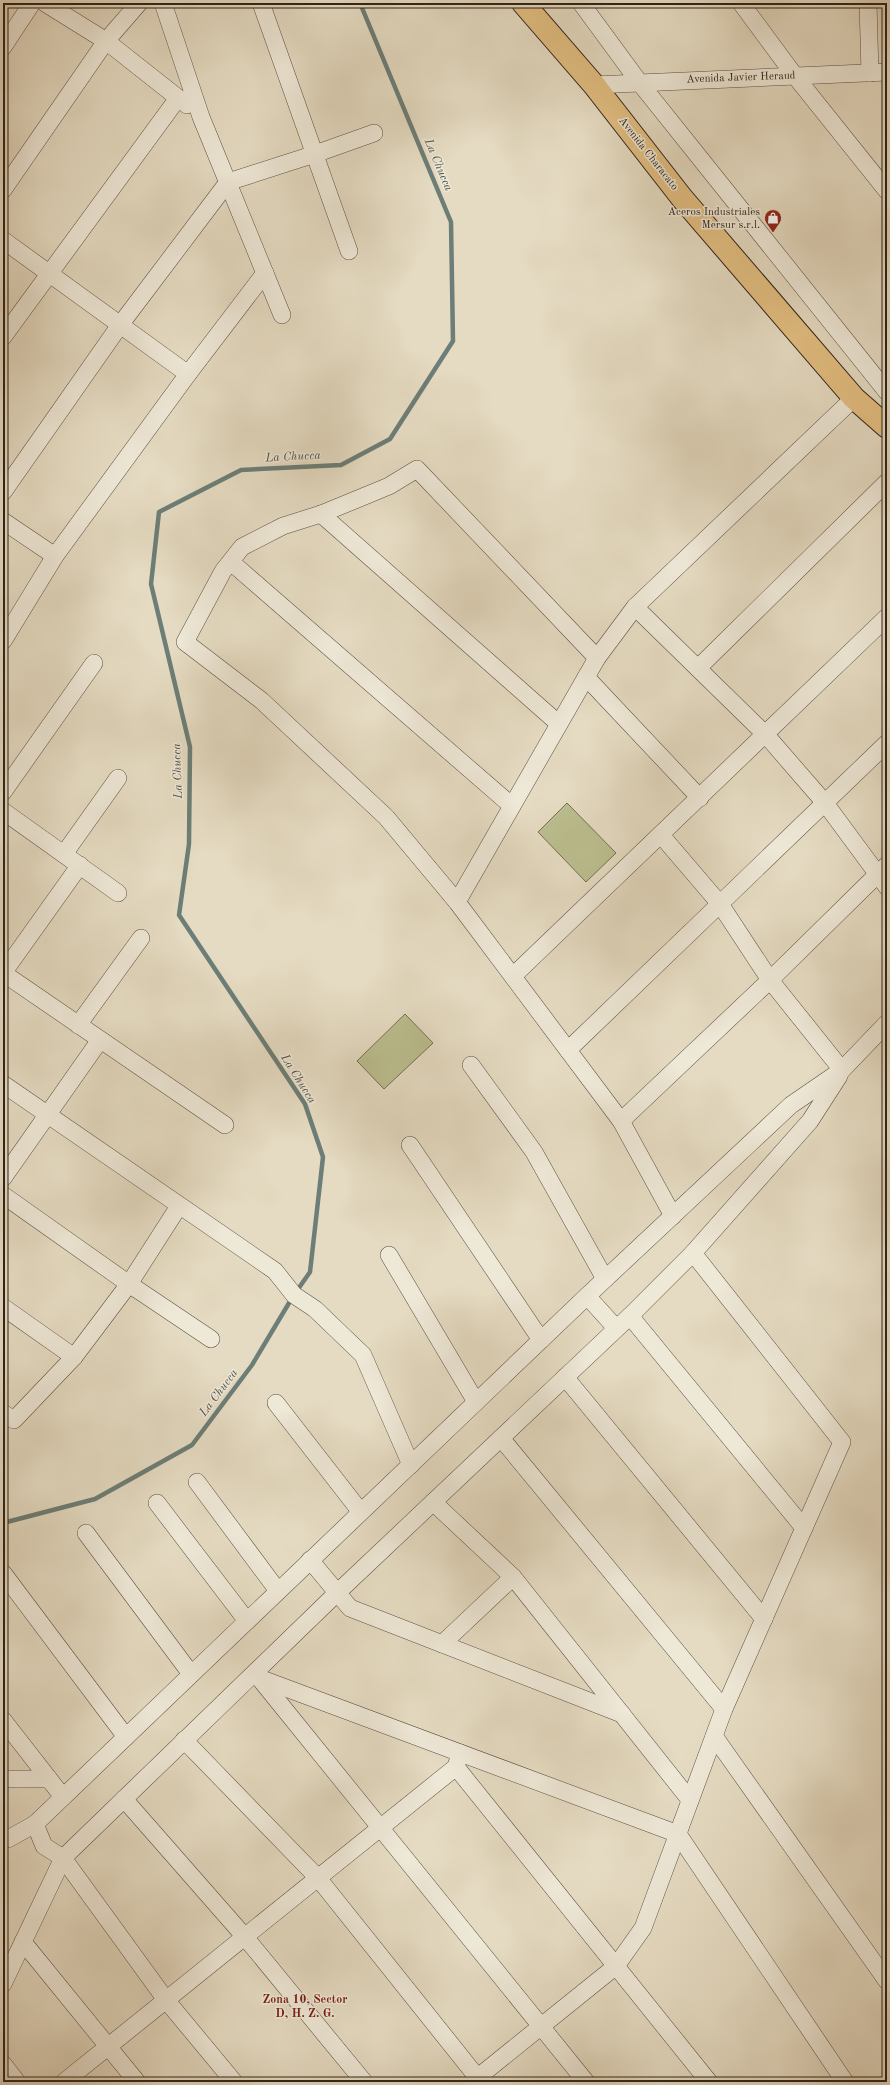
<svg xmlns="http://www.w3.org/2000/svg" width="890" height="2085" font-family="'Old Standard TT',serif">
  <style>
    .green { fill: #bbbe8f; stroke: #747054 }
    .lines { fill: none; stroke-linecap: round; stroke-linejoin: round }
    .stream { stroke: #6c7e77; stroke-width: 4.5 }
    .minor-casing { stroke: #5c5043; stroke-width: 18 }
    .major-casing { stroke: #2e2219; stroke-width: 24 }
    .minor { stroke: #eee8d7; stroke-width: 17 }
    .major { stroke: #e2be81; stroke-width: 22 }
    .labels { text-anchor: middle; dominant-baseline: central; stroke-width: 3; stroke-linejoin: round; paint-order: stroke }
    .street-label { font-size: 11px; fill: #2e2219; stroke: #eee8d7 }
    .poi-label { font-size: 11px; fill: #2e2219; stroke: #eee8d7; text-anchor: end }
    .water-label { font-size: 12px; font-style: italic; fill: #4d5048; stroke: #eee8d7 }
    .neighbourhood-label { font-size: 12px; font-weight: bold; fill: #7a1f14; stroke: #eee8d7 }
  </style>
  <rect width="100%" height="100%" fill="#e5dbc2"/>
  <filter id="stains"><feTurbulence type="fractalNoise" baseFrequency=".005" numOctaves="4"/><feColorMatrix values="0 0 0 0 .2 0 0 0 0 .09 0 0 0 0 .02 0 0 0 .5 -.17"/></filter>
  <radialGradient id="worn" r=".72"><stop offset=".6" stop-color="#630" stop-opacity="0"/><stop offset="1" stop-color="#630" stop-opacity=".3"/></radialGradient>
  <g class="green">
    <path d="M567,803L616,853L586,882L538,832Z"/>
    <path d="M405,1014L433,1043L384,1089L357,1061Z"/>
  </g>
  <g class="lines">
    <g class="stream">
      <path d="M296,1292L310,1272L323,1157L305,1104L179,915L189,844L190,747L151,584L159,512L241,470L341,465L390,439L453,341L451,222L360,3"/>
      <path d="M3,1523L95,1499L192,1445L252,1365L292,1298"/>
    </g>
    <g class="minor-casing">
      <g id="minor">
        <path d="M45,3L106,41L187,105"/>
        <path d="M163,3L201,117L282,315"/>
        <path d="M261,3L349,251"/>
        <path d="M581,3L639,82L887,392"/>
        <path d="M741,3L795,76L887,191"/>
        <path d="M868,3L870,73"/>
        <path d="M3,47L32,3"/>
        <path d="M594,85L887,72"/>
        <path d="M3,190L106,41L139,3"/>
        <path d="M3,240L188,374"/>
        <path d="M3,337L178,98"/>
        <path d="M3,492L120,325L228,182L315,154L374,133"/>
        <path d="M321,514L559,724"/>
        <path d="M3,521L55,556"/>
        <path d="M231,562L512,806"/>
        <path d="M635,607L766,735L825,803L887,887"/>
        <path d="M3,641L55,556L188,374L265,273"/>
        <path d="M597,658L417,469L389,486L321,514L283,526L242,547L223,571L185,642L262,701L386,817L457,902L621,1121L673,1216"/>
        <path d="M698,668L887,482"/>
        <path d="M586,677L700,798"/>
        <path d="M3,792L94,663"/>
        <path d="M3,811L118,893"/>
        <path d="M661,835L720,904L770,980L842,1070"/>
        <path d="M64,854L118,778"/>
        <path d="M457,902L597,658L635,607L854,398"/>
        <path d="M3,973L225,1125"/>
        <path d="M3,973L80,865"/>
        <path d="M513,976L887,617"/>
        <path d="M78,1025L141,938"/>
        <path d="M568,1050L887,743"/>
        <path d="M471,1065L534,1152L605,1279"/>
        <path d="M3,1084L275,1271L294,1295L315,1309L363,1355L411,1465"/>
        <path d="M621,1121L770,980L887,865"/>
        <path d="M410,1145L541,1340"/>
        <path d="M3,1178L100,1040"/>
        <path d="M3,1195L129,1284L211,1339"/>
        <path d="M389,1255L476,1402"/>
        <path d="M587,1296L616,1328"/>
        <path d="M3,1307L74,1357"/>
        <path d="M630,1316L804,1528"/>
        <path d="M565,1377L764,1619"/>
        <path d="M276,1403L360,1511"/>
        <path d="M3,1413L14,1420L74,1357L129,1284L179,1206"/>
        <path d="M501,1438L724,1709"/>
        <path d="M197,1482L278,1591"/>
        <path d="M433,1502L513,1577L690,1800"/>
        <path d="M157,1503L247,1621"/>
        <path d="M86,1533L191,1674"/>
        <path d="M310,1560L350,1608L622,1714"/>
        <path d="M3,1573L126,1737"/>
        <path d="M442,1644L513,1577"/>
        <path d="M259,1678L678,1834L845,2082"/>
        <path d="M260,1679L586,2082"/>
        <path d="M3,1720L63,1797"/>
        <path d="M714,1736L887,1981"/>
        <path d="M184,1740L318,1878L481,2082"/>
        <path d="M456,1767L709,2082"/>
        <path d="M3,1779H49"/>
        <path d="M124,1799L245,1937L364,2082"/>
        <path d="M3,1839H8L35,1824"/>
        <path d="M23,1942L137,2082"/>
        <path d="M3,1984L63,1858L338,1592L630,1316L693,1253L810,1121L839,1076"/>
        <path d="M3,2064L17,2082"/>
        <path d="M64,2082L456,1767L460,1753"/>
        <path d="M234,2082L166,2000L63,1858L44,1846L35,1824L587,1296L791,1105L842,1070L887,1023"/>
        <path d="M472,2082L616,1966L643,1928L724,1709L842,1442L693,1253"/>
      </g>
    </g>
    <g class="major-casing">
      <path id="major" d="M523,3L594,85L682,198L854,398L887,427"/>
    </g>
    <use href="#minor" class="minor"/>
    <use href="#major" class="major"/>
  </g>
  <defs>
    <g id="shop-pin" transform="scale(0.9)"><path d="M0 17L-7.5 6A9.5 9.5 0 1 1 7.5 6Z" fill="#8f2418" stroke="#eee8d7"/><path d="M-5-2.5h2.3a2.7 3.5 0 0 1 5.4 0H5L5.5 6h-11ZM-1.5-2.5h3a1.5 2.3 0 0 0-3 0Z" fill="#fff"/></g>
  </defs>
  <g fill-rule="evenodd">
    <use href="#shop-pin" x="773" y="218"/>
  </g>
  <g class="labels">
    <g class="street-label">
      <text transform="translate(741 78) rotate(-2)">Avenida Javier Heraud</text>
      <text transform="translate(648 154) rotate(52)">Avenida Characato</text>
    </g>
    <g class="poi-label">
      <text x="760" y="212">Aceros Industriales<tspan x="760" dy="13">Mersur s.r.l.</tspan></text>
    </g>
    <g class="water-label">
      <text transform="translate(438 165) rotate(67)">La Chucca</text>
      <text transform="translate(293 457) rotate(-3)">La Chucca</text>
      <text transform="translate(178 771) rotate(-92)">La Chucca</text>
      <text transform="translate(298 1079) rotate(58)">La Chucca</text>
      <text transform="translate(219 1393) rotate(-53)">La Chucca</text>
    </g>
    <g class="neighbourhood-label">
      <text x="305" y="2000">Zona 10, Sector<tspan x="305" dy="14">D, H. Z. G.</tspan></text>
    </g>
  </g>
  <rect width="890" height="2085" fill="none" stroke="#e5dbc2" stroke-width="16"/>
  <rect x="4" y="4" width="882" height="2077" fill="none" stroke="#2e2219" stroke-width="2"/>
  <rect x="8" y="8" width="874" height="2069" fill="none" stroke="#2e2219"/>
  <rect width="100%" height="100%" filter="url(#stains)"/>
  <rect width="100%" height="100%" fill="url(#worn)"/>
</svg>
